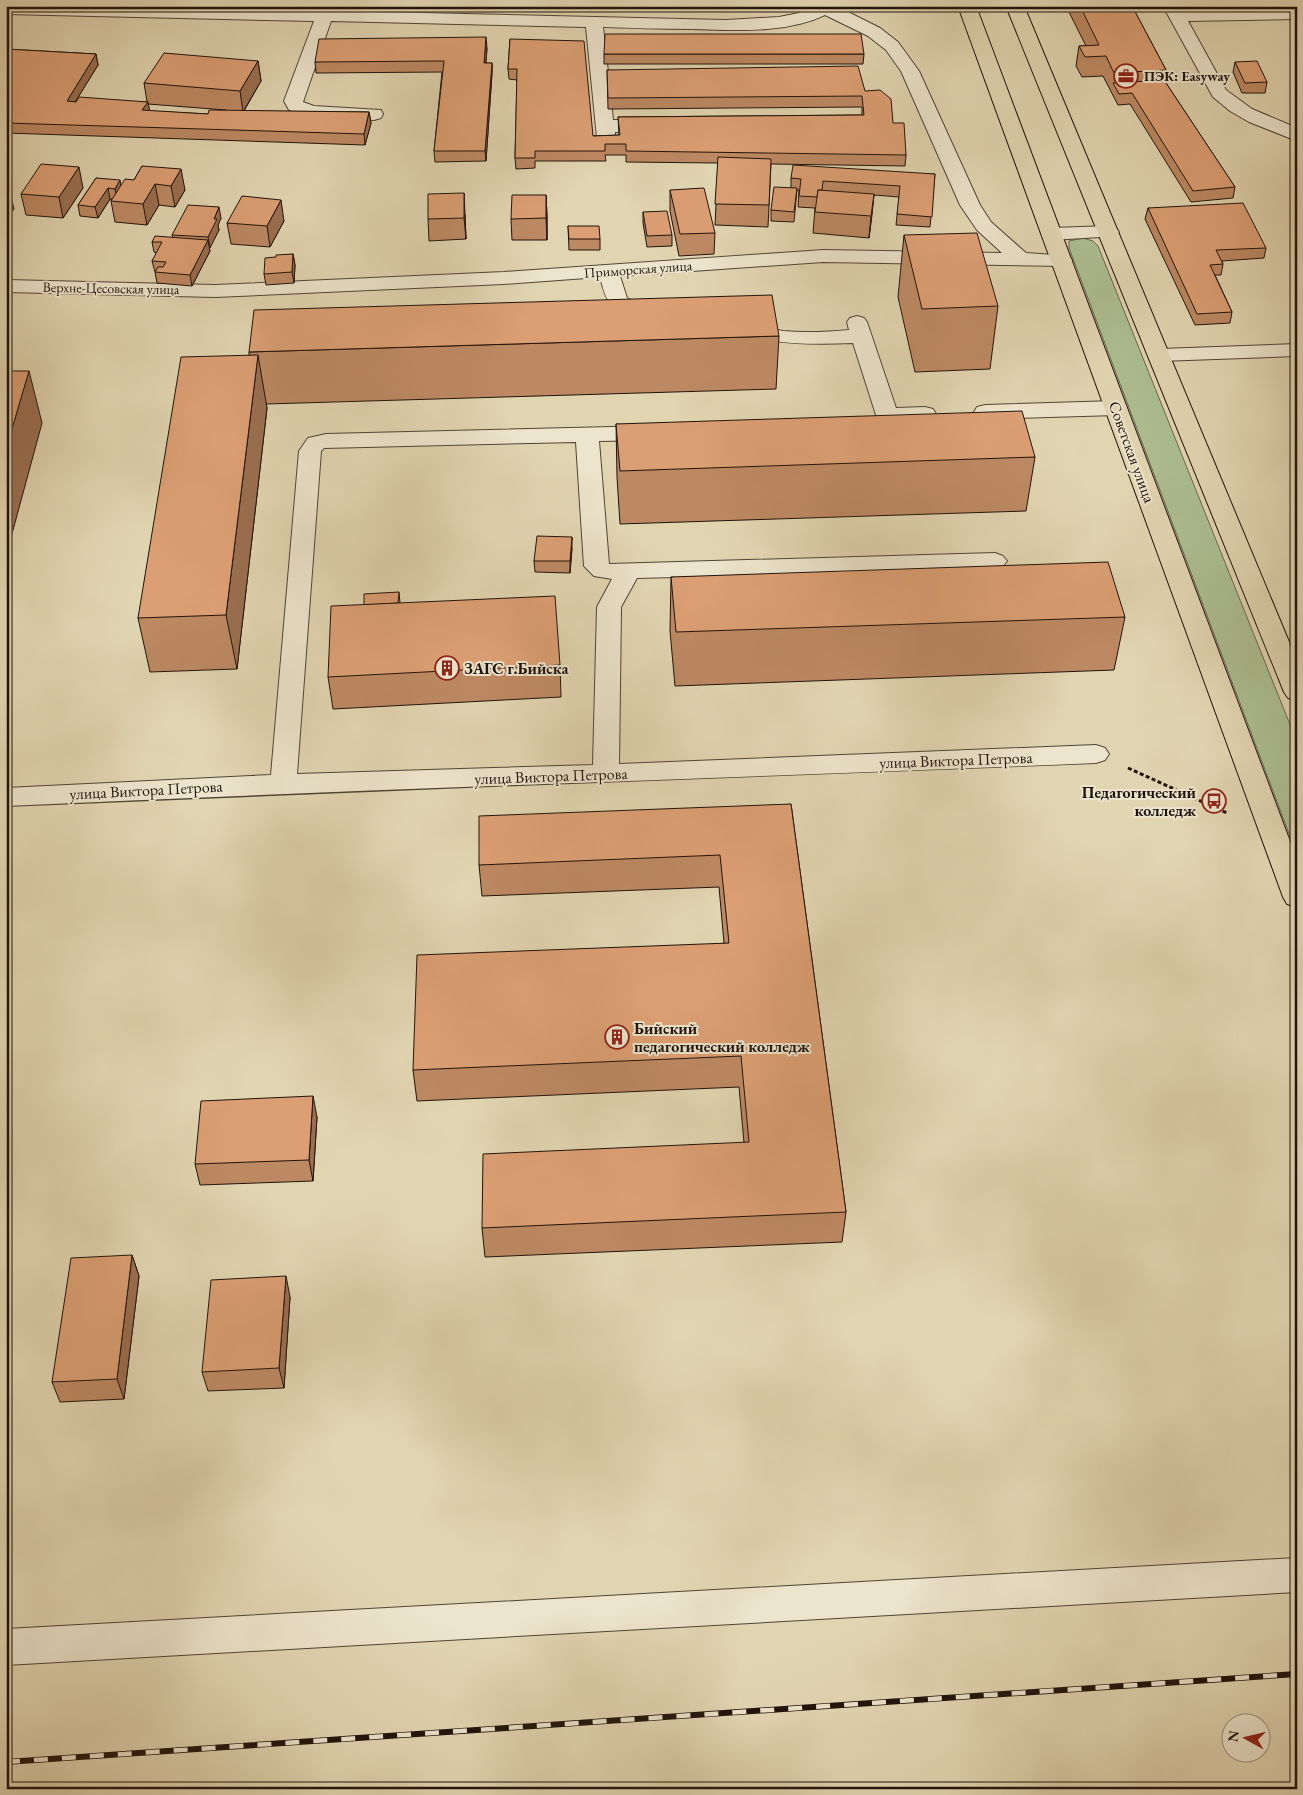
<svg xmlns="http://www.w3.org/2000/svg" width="1303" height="1795" font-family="'EB Garamond',serif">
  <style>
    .green { fill: #acbe91; stroke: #66684f }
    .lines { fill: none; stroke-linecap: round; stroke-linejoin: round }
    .minor-casing { stroke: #504436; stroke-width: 2 }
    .major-casing { stroke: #20130d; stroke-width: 2 }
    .path { stroke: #20130d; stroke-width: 3; stroke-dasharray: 4 2.5; stroke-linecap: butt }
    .minor { fill: #ece4cc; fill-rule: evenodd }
    .major { fill: #e1d5b1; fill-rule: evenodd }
    .rail-casing { stroke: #20130d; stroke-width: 6 }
    .rail { stroke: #ece4cc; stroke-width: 4.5; stroke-dasharray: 14; stroke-linecap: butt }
    .wall { fill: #bd8963; stroke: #20130d; fill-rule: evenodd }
    .shaded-wall { fill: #9a6f50; stroke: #20130d }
    .building { fill: #dc9f73; stroke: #20130d }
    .labels { text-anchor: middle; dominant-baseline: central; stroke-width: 4; stroke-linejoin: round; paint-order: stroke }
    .far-poi-label { font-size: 14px; font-weight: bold; fill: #20130d; stroke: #ece4cc; text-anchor: start }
    .far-street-label { font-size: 14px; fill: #20130d; stroke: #ece4cc }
    .street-label { font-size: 16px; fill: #20130d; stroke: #ece4cc }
    .poi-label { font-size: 16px; font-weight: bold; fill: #20130d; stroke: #ece4cc; text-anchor: start }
  </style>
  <rect width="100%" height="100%" fill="#e1d5b1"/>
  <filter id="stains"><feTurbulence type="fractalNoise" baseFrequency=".004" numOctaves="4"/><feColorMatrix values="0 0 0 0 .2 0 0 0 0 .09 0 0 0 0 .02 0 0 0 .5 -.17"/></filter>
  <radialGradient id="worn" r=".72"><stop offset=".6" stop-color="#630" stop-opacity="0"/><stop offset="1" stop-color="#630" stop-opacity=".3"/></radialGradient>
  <path class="green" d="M1083,238L1093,241L1098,246L1297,742V855L1069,248V241Z"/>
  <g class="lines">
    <g class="minor-casing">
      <g id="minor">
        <path d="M6,6H116L726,20L779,17L799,13L815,6H836L880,28L898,42L919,71L980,205L991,222L1026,253L1069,256L1072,260L1069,264L1062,266L823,262L620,276L627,298L636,303L657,308L660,312L657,316C649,318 642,317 634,315C609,309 606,301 600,277L504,284L215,297L6,292V280L215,285L504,272L823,250L1002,253L977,230L960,205L901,71L886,50L868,36L825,15C785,34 735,30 692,29C662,29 633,28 603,27L608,72L650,73L653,77L650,81L609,82L613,120H656L663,122L665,126L663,130L656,132H615V138L613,142L606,144L599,142L597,138L586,27L331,21L303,102L314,106L381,110L383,114L381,118L374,120L313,117L289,110L284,101L314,21L6,14Z"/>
        <path d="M1163,6H1180L1182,11L1297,9V19L1188,21L1226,90L1252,109L1297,128V141L1249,122L1230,111L1213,97Z"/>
        <path d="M1109,226L1116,228L1119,232L1116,236L1052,240L1045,238L1042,234L1045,230L1052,228Z"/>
        <path d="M857,316L864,318L867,322L896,408L925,407L933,409L936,414L933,419L887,422L879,420L876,415L853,343C811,345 775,344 734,333L731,329L734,325C749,321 767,329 783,331C805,333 827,332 849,330L847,322L850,318Z"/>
        <path d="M1297,344V356L1160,361L1152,360L1149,355L1152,350L1160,349Z"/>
        <path d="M1116,401L1124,403L1127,408L1124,413L1116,415L985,419L977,417L974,412L977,407L985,405Z"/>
        <path d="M653,426L661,428L664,433L661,438L653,440L599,441L609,564L995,553L1003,556L1007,561L1003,566L995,569L637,578L621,607L619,764L1096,745L1105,748L1109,754L1105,760L1096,763C733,778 369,789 6,806V788L271,775L299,451L308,438L326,434ZM576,442L584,566L594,576L612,579L597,607L593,765L297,774L321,451L324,448Z"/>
        <path d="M1297,1558V1592L6,1665V1629Z"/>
      </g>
    </g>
    <g class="major-casing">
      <g id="major">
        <path d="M958,6H976L1297,860V907L1287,904L1283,897Z"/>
        <path d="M1006,6H1024L1297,661V700L1288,698L1284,692Z"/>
      </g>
    </g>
    <path class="path" d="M1128,768L1227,813"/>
    <use href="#minor" class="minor"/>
    <use href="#major" class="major"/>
    <g class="rail-casing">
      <path id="rail" d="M6,1762L1297,1674"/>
    </g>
    <use href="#rail" class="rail"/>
  </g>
  <g class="wall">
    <path d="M1066,6H1132L1166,70L1164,80L1235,187L1233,198L1191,202L1130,104L1118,105L1103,76L1082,77L1076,66L1079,46H1086Z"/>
    <path d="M510,39L593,136L619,135L618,117L862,115V107L608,109L607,70L865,91L893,123L906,155L905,166L771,164L768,227L715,225L718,163L626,162V155H605L606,161H535V168L516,169L515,158L517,80L509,79L508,69Z"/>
    <path d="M487,48L486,63H492V73L486,161L435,162L434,151L442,72L316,73L315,62Z"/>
    <path d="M6,49L96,54L98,65L75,102H147L144,83L258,61L261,81L244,111L369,112L371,123L365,145L6,133ZM148,104L226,110L208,114L149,111Z"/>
    <path d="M604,54H864L863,64H604Z"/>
    <path d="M1235,62L1267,82L1265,93H1242L1233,72Z"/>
    <path d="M142,166L185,190L175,207L159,205L147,225L115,222L111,201L112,199H110L98,218L80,216L78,205L96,178L121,185L134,180Z"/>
    <path d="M935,174L930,227L896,225L899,197L874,195L869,238L813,233L815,208L798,207L799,190H797L794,222L771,221V210L791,187V178Z"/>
    <path d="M83,188L63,218L26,215L21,194Z"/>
    <path d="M670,190L715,233L714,254L679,256L670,211Z"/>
    <path d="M546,195L547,216V240H512L511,219Z"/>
    <path d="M1148,208L1266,248L1264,258L1222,261L1223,264L1221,275H1215L1232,312L1230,323L1195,325L1145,219Z"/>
    <path d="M643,212L672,235V246L647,247L643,223Z"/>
    <path d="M465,214L466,239L429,241L428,219Z"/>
    <path d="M221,218L218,225L219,230L209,248L210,251L192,286L157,283L155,272L152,261L157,253L154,252L152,242L173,238L172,235Z"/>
    <path d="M284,221L270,247L231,244L227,223Z"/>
    <path d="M568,226L600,239V250H569Z"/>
    <path d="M904,235L998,306L990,369L915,372L898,297Z"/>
    <path d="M293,254L295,265L294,283L266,285L264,274L276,257Z"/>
    <path d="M779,336L776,389L266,404L267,408L237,669L150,672L138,618L249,355V352Z"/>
    <path d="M616,424L1035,457L1026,511L620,524L617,477Z"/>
    <path d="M572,548L570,573L535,572L534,561Z"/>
    <path d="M671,577L1125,617L1114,670L675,686L670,631Z"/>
    <path d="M399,592L400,603L560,665L561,697L333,709L328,677L364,605Z"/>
    <path d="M791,804L846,1212L842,1242L485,1257L482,1228L744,1143L739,1087L417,1101L413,1070L724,943L719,887L482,896L479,865Z"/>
    <path d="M317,1117L313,1181L200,1185L195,1164Z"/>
    <path d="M132,1255L139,1276L124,1399L60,1402L52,1382Z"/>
    <path d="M290,1297L284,1388L208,1391L202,1372Z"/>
  </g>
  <g class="shaded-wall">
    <path d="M486,37L487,48L485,73L484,63Z"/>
    <path d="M96,54L98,65L69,112L67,101Z"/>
    <path d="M258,61L261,81L243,112L240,91Z"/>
    <path d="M492,63V73L486,161L485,151Z"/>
    <path d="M148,102L150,113L142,110Z"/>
    <path d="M369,112L371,123L365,145L364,134Z"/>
    <path d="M79,167L83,188L63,218L59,197Z"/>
    <path d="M181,169L185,190L175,207L171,186Z"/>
    <path d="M120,180L122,191L117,199L115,189Z"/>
    <path d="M155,184L159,205L147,225L143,204Z"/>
    <path d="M9,188L14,209L6,219V191Z"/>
    <path d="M108,188L110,199L98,218L95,207Z"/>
    <path d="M464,193L465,214L466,239L464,218Z"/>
    <path d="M874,194L872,215L869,238L871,216Z"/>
    <path d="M546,195L547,216V240L546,218Z"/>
    <path d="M281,200L284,221L270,247L267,226Z"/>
    <path d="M219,207L221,218L218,225L219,230L210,248L208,237L214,219Z"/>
    <path d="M208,240L210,251L192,286L190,275Z"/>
    <path d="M293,254L295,265L294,283L292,272Z"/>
    <path d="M258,355L267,408L237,669L226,615Z"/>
    <path d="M29,371L42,423L6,556V449Z"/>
    <path d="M572,537V548L570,573V561Z"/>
    <path d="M313,1096L317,1117L313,1181L309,1160Z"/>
    <path d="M132,1255L139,1276L124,1399L117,1379Z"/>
    <path d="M286,1276L290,1297L284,1388L279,1368Z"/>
  </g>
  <g class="building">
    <path d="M1080,6H1132L1166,70L1114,73L1106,56L1085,57L1079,46L1099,45Z"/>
    <path d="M605,34H861L864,54H604Z"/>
    <path d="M486,37L484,63H492L485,151H434L444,61L315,62L319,39Z"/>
    <path d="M510,39L584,41L593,136L620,135L618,117L864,115L862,96L608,98L607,70L858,66L865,91L880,90L891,99L893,123H904L906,155L626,151V144H605V151H535V158H515L517,69H508Z"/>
    <path d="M6,49L96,54L67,101L76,102L79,97L148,102L142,110L208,114L209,110L369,112L364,134L6,123Z"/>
    <path d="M164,53L258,61L240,91L144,83Z"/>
    <path d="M1257,61L1267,82L1245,83L1235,62Z"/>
    <path d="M1164,80L1235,187L1193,191L1132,93L1119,94L1113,83Z"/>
    <path d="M718,157L771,159L769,205L715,204Z"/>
    <path d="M41,164L79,167L59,197L21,194Z"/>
    <path d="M793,165L935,174L932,217L897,214L900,186L823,181L822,190H818L817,197L799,196L801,179L791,178Z"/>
    <path d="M142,166L181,169L171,186L155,184L143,204L111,201L125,179L134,180Z"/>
    <path d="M96,178L120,180L115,189L108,188L95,207L78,205Z"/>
    <path d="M774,187L797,188L794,212L771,210Z"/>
    <path d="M704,188L715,233L680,234L670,190Z"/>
    <path d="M818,190L874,194L871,216L815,212Z"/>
    <path d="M464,193V218L428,219V194Z"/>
    <path d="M512,195H546V218L511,219Z"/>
    <path d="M242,196L281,200L267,226L227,223Z"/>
    <path d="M1243,203L1266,248L1216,250L1223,264L1210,265L1232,312L1197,314L1148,208Z"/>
    <path d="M188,205L219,207L214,219H217L208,237L172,235Z"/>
    <path d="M667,211L672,235L647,236L643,212Z"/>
    <path d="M568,226H599L600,239H569Z"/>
    <path d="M977,233L998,306L922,309L904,235Z"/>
    <path d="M155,236L208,240L190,275L155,272L158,267H163L166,262L152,261L162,242H152Z"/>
    <path d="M293,254L292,272L264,274L265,258L276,257V255Z"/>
    <path d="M772,295L779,336L249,352L254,310Z"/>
    <path d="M258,355L226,615L138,618L181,357Z"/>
    <path d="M6,371H29L6,449Z"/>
    <path d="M1022,411L1035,457L620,471L616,424Z"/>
    <path d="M537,536L572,537L570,561H534Z"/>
    <path d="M1108,562L1125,617L676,632L671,577Z"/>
    <path d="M399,592L398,603L364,605V594Z"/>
    <path d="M555,596L560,665L328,677L331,606Z"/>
    <path d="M791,804L846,1212L482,1228L483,1154L749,1142L741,1056L413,1070L417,955L729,943L720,855L479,865V816Z"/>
    <path d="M313,1096L309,1160L195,1164L201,1101Z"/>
    <path d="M132,1255L117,1379L52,1382L71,1258Z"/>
    <path d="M286,1276L279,1368L202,1372L211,1280Z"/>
  </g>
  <defs>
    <g id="office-ring" transform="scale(1.25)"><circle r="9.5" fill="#ece4cc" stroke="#8f2418" stroke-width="1.5"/><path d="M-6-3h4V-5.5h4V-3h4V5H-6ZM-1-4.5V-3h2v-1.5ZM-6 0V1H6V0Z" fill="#8f2418"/></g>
    <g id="building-ring" transform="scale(1.25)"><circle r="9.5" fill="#ece4cc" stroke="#8f2418" stroke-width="1.5"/><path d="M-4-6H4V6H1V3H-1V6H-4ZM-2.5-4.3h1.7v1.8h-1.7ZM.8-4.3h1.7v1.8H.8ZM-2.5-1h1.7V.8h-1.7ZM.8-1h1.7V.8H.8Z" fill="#8f2418"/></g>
    <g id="bus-ring" transform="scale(1.25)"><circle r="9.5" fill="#ece4cc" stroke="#8f2418" stroke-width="1.5"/><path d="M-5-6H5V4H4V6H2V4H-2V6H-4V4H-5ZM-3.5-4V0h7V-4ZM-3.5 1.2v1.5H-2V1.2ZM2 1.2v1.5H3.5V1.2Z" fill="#8f2418"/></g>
  </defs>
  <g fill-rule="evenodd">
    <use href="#office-ring" x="1126" y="76"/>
    <use href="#building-ring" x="447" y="668"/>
    <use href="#bus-ring" x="1214" y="801"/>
    <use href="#building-ring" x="617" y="1037"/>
  </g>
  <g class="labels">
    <g class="far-poi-label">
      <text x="1144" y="76">ПЭК: Easyway</text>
    </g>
    <g class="far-street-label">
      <text transform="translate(638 269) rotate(-4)">Приморская улица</text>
      <text transform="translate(111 288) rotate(1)">Верхне-Цесовская улица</text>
    </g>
    <g class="street-label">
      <text transform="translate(1132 452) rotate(70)">Советская улица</text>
      <text transform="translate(956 760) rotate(-2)">улица Виктора Петрова</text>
      <text transform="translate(551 776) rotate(-2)">улица Виктора Петрова</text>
      <text transform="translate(146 790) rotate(-3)">улица Виктора Петрова</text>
    </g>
    <g class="poi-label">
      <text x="464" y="668">ЗАГС г.Бийска</text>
      <text x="1196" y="792" text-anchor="end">Педагогический<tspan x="1196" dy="18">колледж</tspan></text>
      <text x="634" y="1028">Бийский<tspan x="634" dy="18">педагогический колледж</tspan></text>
    </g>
  </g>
  <rect width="1303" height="1795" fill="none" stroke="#e1d5b1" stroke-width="25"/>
  <rect x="8" y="8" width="1288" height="1780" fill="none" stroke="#20130d" stroke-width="2.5"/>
  <rect x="12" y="12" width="1278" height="1770" fill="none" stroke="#20130d"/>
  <g transform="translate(1246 1738) rotate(278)"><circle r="24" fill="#ece4cc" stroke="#9a9080"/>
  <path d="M0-4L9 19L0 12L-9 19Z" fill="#8f2418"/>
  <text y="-8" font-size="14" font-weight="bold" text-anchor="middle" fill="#20130d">N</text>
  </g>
  <rect width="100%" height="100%" filter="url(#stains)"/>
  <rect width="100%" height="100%" fill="url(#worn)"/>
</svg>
